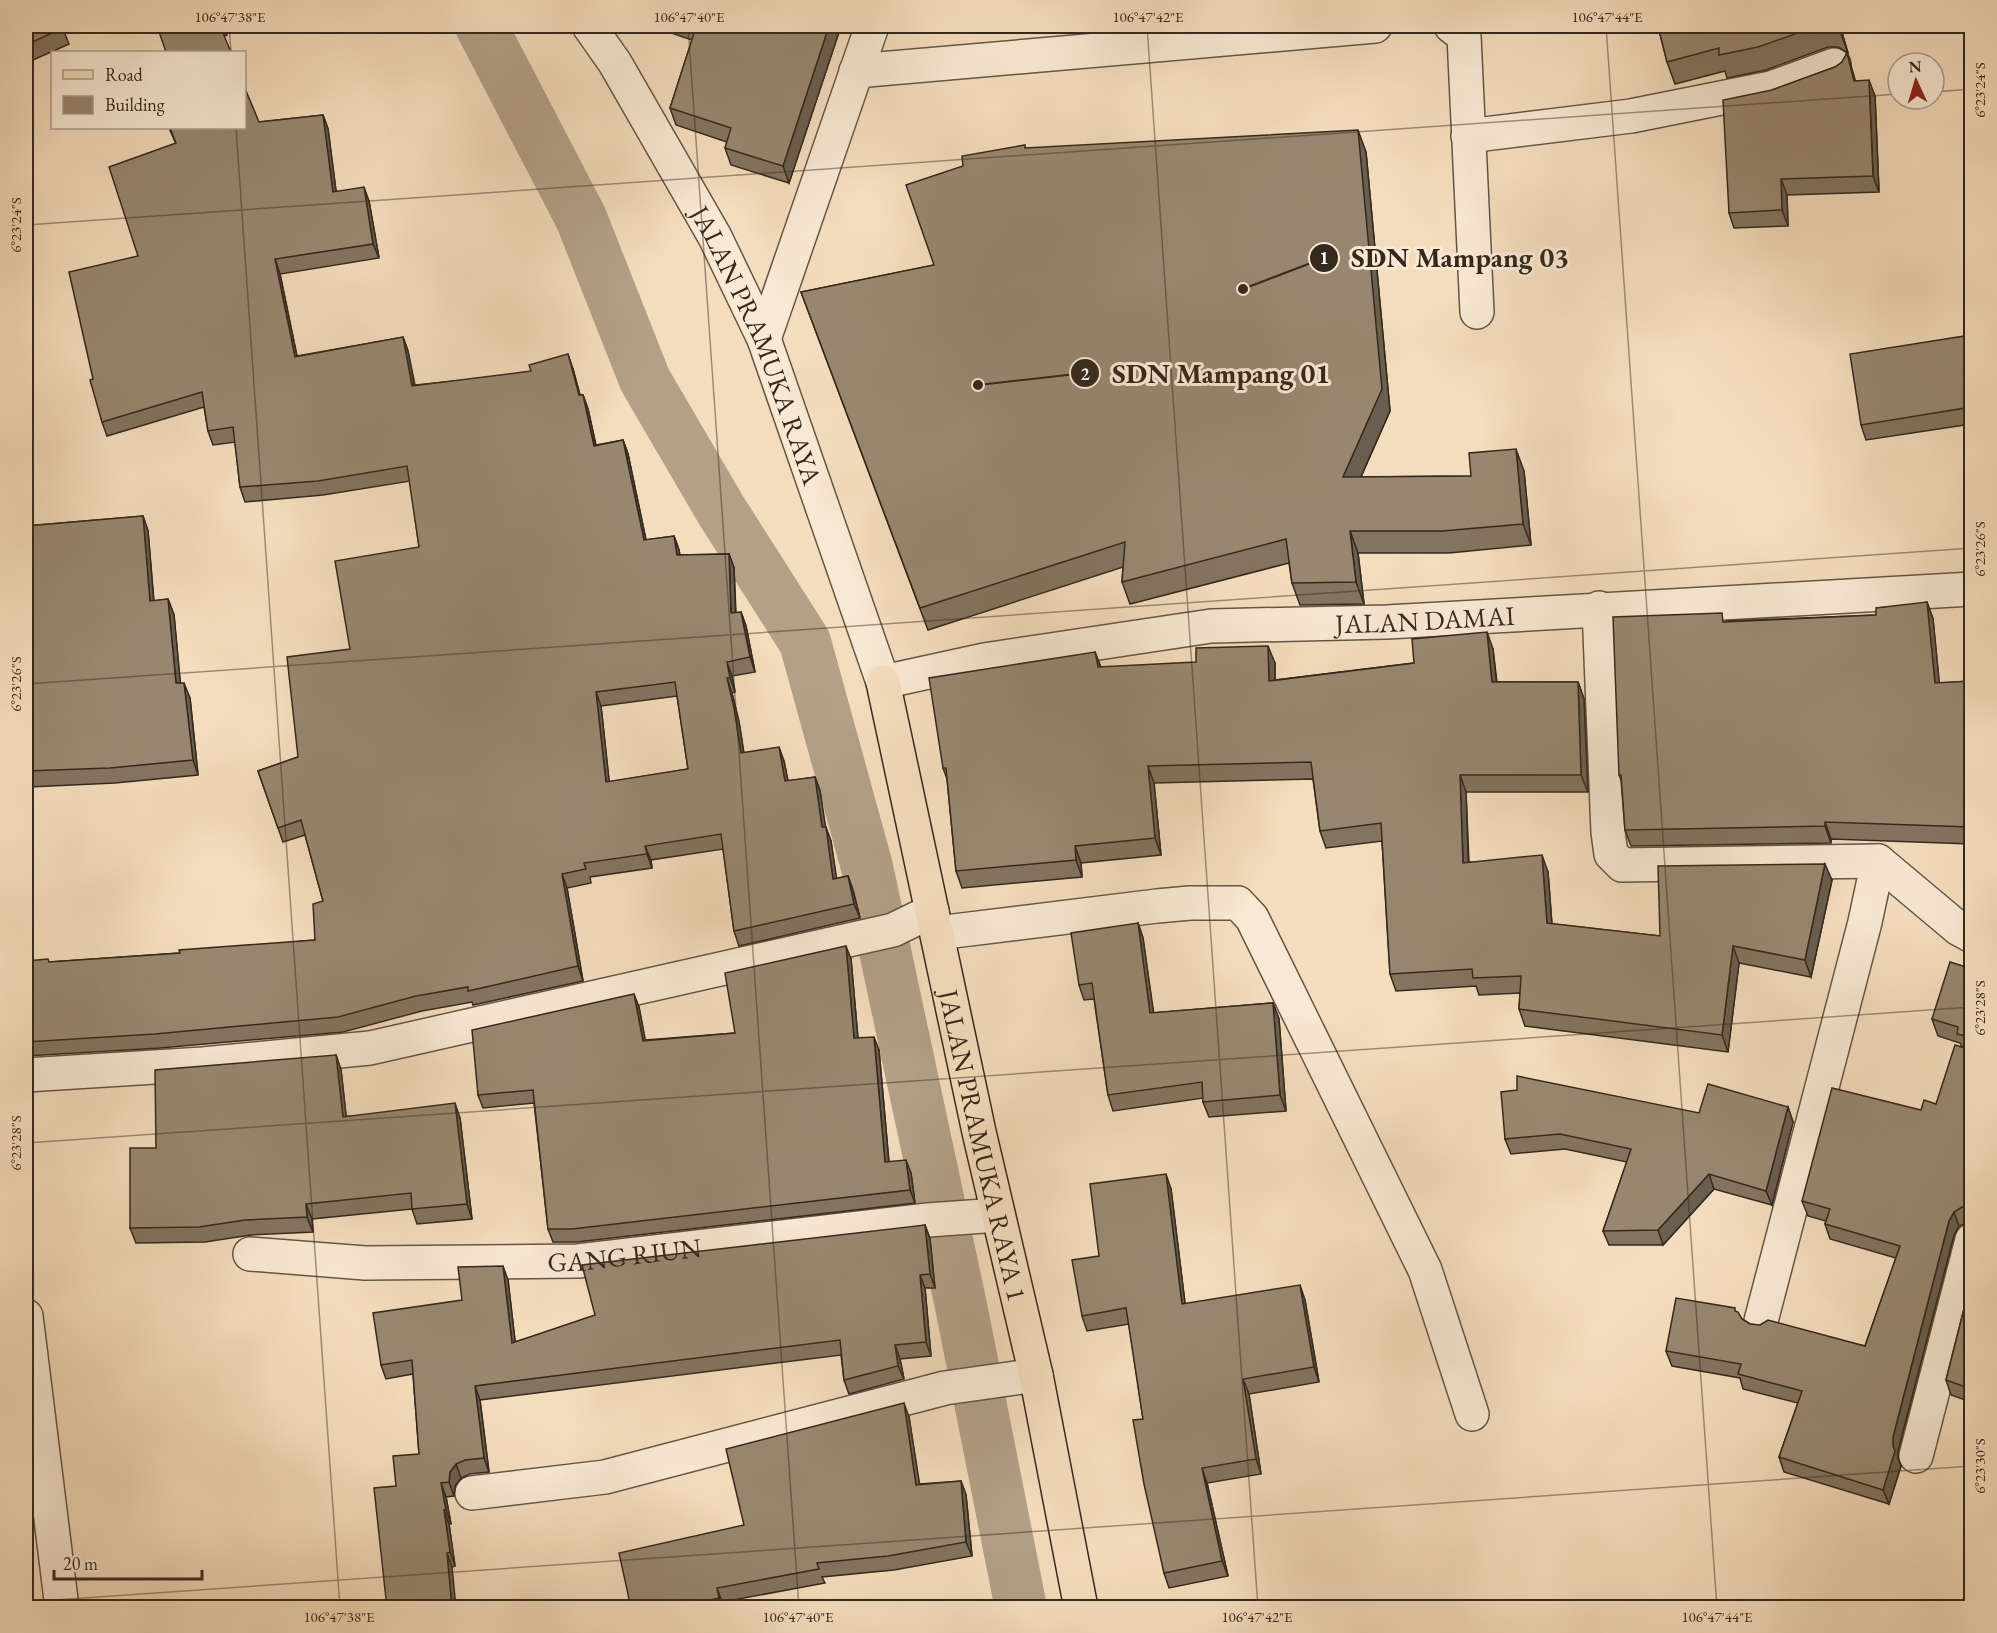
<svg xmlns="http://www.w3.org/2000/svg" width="1997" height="1633" font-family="'EB Garamond',serif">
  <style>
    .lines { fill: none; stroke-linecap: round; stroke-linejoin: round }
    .canal { stroke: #b3a087; stroke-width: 52 }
    .minor-casing { stroke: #645645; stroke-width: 36 }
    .major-casing { stroke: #34291d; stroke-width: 36 }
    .minor { stroke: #f8e9d4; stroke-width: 33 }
    .major { stroke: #f4ddbd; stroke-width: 33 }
    .wall { fill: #837460; stroke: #34291d; stroke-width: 1.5; fill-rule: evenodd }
    .shaded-wall { fill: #6a5e4e; stroke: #34291d; stroke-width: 1.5 }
    .building { fill: #988770; stroke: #34291d; stroke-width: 1.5; fill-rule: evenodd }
    .ticks { fill: none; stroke: #34291d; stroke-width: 1.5; stroke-opacity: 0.45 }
    .labels { text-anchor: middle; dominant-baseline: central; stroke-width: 6; stroke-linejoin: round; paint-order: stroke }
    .street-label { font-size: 27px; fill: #34291d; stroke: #f8e9d4 }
    .leader { fill: none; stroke: #34291d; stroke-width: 2 }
    .callout-dot { fill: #34291d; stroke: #f8e9d4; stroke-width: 2 }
    .mark-label { font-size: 18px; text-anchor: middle; font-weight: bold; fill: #fff }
    .callout-label { font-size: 28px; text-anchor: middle; font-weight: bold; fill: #34291d; stroke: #f8e9d4; stroke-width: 6; stroke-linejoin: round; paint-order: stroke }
    .neatline { fill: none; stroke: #34291d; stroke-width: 2 }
    .ticks-label { font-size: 15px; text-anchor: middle; fill: #34291d }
  </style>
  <rect width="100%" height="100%" fill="#f4ddbd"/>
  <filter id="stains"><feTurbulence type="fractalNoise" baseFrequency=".00333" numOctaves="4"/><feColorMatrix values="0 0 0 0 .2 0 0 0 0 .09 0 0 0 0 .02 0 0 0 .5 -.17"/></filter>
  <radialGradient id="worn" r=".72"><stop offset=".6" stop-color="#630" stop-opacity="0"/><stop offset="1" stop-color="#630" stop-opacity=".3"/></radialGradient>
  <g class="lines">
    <path class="canal" d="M481,26L581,218L645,380L721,510L805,642L867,867L960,1301L1021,1608"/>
    <g class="minor-casing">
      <g id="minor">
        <path id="s1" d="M589,26L615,63L715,237L764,339L883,682L984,660L1211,626L1387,622L1972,589"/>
        <path d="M1451,26L1464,36L1477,312"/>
        <path d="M856,71L1375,26"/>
        <path d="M1468,136L1631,116L1771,88L1834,65"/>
        <path d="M764,339L872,26"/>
        <path d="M1599,608L1608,832L1611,854L1622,865L1878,861L1959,929L1972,936"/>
        <path d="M937,933L1157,906L1190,903H1238L1252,918L1425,1270L1472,1414"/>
        <path d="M26,1075L203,1064L370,1048L893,930L932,911"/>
        <path id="s2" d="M250,1254L365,1263L578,1261L928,1220L998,1215"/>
        <path d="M26,1316L62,1608"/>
        <path d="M1761,1321L1865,922L1878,861"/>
        <path d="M1916,1456L1972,1240"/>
        <path d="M472,1493L605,1477L945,1388L1036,1375"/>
      </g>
    </g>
    <g class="major-casing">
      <g id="major">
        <path id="s3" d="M883,682L979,1132L1036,1375L1081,1608"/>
      </g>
    </g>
    <use href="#minor" class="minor"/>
    <use href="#major" class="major"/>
  </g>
  <g class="wall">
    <path d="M26,26H62L69,44L26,63Z"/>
    <path d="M157,26H223L227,35L224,36Z"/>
    <path d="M651,26H841L789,183L731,165L725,148L727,142L676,125L670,108L692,40Z"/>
    <path d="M1658,26H1840L1848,53L1838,47H1828L1766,70L1727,78L1725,71L1675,84L1667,62Z"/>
    <path d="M1847,53L1855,81L1875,96L1879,192L1787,195L1788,226L1734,228L1729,213L1772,90L1835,67L1842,62Z"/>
    <path d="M323,115L328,129L336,191L369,201L379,258L280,274L297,356L403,337L408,351L415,385L573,369L580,395H583L588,409L596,445L623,440L628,454L646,540L674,536L679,550L680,555L729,554L734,568L736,613L741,612L746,626L755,672L732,676L735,692L732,693L739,722L744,753L784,761L788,781L815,777L820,791L825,827L831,841L836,879L848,876L853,890L860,918L739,946L734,931L723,849L651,860L652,868L590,877L591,883L567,888L583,981L473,1005L472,1002L422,1011L343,1032L160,1048L26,1056V961L49,962L180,953L315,940L323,901L305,835L283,842L258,771L298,757L350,649L419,547L410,481L323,495L245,502L240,487L235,442L213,445L208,431L204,407L107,436L102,422L93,379L138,256L176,144L169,128H244L259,122ZM677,696L688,769L609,782L601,706Z"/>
    <path d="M1026,148L1366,152L1390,411L1361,477L1471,476L1524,471L1531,545L1449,553H1358L1364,604L1300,605L1292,583L1289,563L1130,604L1122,582L1123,567L928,630L801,292L934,265Z"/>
    <path d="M1971,335V424L1866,440L1861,425Z"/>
    <path d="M143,516L148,531L154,601L168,599L174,615L180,683L190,698L198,775L115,783L29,787L31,899H26V526Z"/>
    <path d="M1927,602L1933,619L1939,683L1971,681V844L1831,839V843L1631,846L1625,830L1621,780L1619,775L1726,621L1876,615Z"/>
    <path d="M1493,649L1497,682H1578L1584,699L1588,792H1466L1469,862L1548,872L1552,924L1660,936L1832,880L1811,977L1739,963L1728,1052L1525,1026L1519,1009L1520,993L1479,995L1476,986L1396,991L1390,974L1382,841L1326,848L1320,831L1313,779L1154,783L1161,855L1081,863L1082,877L962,888L956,871L947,779L943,768L1095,652L1101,667L1275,663V680L1414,663Z"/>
    <path d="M1138,923L1143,938L1153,1013L1273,1003L1279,1019L1286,1111L1209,1117L1203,1102V1098L1113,1111L1108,1095L1094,999L1084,1000L1079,985Z"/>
    <path d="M1971,937V1222H1968L1959,1226L1954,1235L1898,1451V1458L1901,1466L1889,1504L1784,1472L1779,1457L1798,1403L1743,1389L1740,1378L1672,1366L1666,1351L1736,1312L1742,1319L1750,1324L1865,1346L1896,1258L1830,1239L1825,1224L1826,1221L1808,1216L1802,1201L1921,1110L1936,1104L1962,1047L1960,1043L1938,1036L1932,1019L1966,967Z"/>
    <path d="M851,959L858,1038L879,1050L889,1162L911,1173L915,1203L577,1242H553L548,1229L534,1103L483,1108L478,1095L639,1007L645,1040L735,1033Z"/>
    <path d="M336,1055L341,1070L346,1116L460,1118L472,1219L417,1224L412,1209L312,1219L313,1232L251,1235L205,1242L136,1243L130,1228L156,1148Z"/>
    <path d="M1788,1107L1793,1122L1772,1205L1714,1189L1663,1245H1609L1603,1231L1627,1162L1565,1149L1511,1154L1505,1139L1699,1113Z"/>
    <path d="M1171,1189L1185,1304L1305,1300L1319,1382L1249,1394L1261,1474L1207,1483L1228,1576L1169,1588L1164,1573L1143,1419L1129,1324L1087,1331L1082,1316L1099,1256Z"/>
    <path d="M925,1225L930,1239L935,1288H925L931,1356L900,1359L904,1379L849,1394L844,1380L841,1355L480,1400L489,1472L470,1474L461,1478L455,1486L454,1496L446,1497L451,1524H449L455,1566L452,1567L396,1486L419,1454L413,1374L386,1379L381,1365L462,1300L508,1280L515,1342Z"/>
    <path d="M1971,1281V1402L1951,1395L1946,1380Z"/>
    <path d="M909,1417L919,1484L961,1481L966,1495L972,1556L894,1570L822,1577L825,1583L722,1602L724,1608H631L744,1525Z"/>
  </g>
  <g class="shaded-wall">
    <path d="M829,26H841L789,183L783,166Z"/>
    <path d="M1838,26H1840L1848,53L1840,31Z"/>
    <path d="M1847,53L1852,69L1860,97L1854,81Z"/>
    <path d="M1869,80L1875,96L1879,192L1873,176Z"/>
    <path d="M323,115L328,129L338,206L333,192Z"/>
    <path d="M1358,130L1366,152L1390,411L1351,499L1343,477Z"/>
    <path d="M1781,179L1787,195L1788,226L1782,210Z"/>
    <path d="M364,187L369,201L379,258L373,244Z"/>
    <path d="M275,259L280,274L300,371L295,357Z"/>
    <path d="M403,337L408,351L417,400L412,386Z"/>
    <path d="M568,354L573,369L584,410L579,395Z"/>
    <path d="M583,395L588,409L599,460L594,446Z"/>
    <path d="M623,440L628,454L649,554L644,540Z"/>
    <path d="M1516,449L1524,471L1531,545L1523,524Z"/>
    <path d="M143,516L148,531L155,617L150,601Z"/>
    <path d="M1350,531L1358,553L1364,604L1356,582Z"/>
    <path d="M674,536L679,550L682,570L677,555Z"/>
    <path d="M729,554L734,568L736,628L731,613Z"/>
    <path d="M168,599L174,615L182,699L176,683Z"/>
    <path d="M1927,602L1933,619L1941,699L1935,683Z"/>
    <path d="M741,612L746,626L755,672L750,657Z"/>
    <path d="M1487,632L1493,649L1498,699L1492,682Z"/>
    <path d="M1268,646L1275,663V698L1269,681Z"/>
    <path d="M1095,652L1101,669L1098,667Z"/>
    <path d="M727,662L732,676L735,692L730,678Z"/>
    <path d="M727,678L732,693L739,722L746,768L741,753Z"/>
    <path d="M1578,682L1584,699L1588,792L1581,775Z"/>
    <path d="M184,683L190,698L198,775L193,760Z"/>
    <path d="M596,692L601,706L611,797L606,782Z"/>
    <path d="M779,747L784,761L791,796L785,781Z"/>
    <path d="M1148,766L1154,783L1161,855L1155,838Z"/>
    <path d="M1460,775L1466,792L1469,880L1463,863Z"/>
    <path d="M26,777L29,787L31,899L26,884Z"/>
    <path d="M815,777L820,791L828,842L822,827Z"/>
    <path d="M1825,822L1831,839V843L1825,826Z"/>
    <path d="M826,827L831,841L839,894L833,879Z"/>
    <path d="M645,846L651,860L652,868L647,854Z"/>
    <path d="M1075,846L1081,863L1082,877L1076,860Z"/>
    <path d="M1542,855L1548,872L1553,940L1547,923Z"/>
    <path d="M1825,864L1832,880L1811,977L1805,960Z"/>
    <path d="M562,874L567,888L583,981L578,966Z"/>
    <path d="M848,876L853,890L860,918L854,904Z"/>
    <path d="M1138,923L1143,938L1156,1029L1150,1013Z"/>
    <path d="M846,946L851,959L859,1051L854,1038Z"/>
    <path d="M1733,946L1739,963L1728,1052L1722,1035Z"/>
    <path d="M634,994L639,1007L648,1054L643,1041Z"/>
    <path d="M1273,1003L1279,1019L1286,1111L1280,1095Z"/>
    <path d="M874,1037L879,1050L890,1175L885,1162Z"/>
    <path d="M336,1055L341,1070L348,1132L343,1117Z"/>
    <path d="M455,1103L460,1118L472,1219L467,1204Z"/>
    <path d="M1788,1107L1793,1122L1772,1205L1766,1191Z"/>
    <path d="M906,1160L911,1173L915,1203L910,1190Z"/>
    <path d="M1166,1174L1171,1189L1187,1319L1182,1304Z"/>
    <path d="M1709,1174L1714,1189L1663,1245L1658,1230Z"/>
    <path d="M306,1204L312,1219L313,1232L307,1217Z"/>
    <path d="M1954,1212L1959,1226L1954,1235L1898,1451V1458L1901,1466L1889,1504L1883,1490L1893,1437L1949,1221Z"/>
    <path d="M925,1225L930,1239L935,1288L930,1274Z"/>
    <path d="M503,1266L508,1280L517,1357L512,1343Z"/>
    <path d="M920,1275L925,1288L931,1356L926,1342Z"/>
    <path d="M1300,1285L1305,1300L1319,1382L1314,1367Z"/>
    <path d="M895,1345L900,1359L904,1379L898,1366Z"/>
    <path d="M1243,1379L1249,1394L1261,1474L1256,1459Z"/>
    <path d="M475,1386L480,1400L489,1472L484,1458Z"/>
    <path d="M904,1403L909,1417L922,1499L916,1485Z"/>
    <path d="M456,1464L461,1478L455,1486L454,1496L449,1482L450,1472Z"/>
    <path d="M1202,1468L1207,1483L1228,1576L1222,1561Z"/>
    <path d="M961,1481L966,1495L972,1556L966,1542Z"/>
    <path d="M441,1483L446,1497L451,1524L446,1510Z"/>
    <path d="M444,1510L449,1524L455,1566L450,1552Z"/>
    <path d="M447,1553L452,1567L456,1608H452Z"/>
    <path d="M717,1588L722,1602L724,1608L719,1598Z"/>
  </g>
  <g class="building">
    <path d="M26,26H62L63,28L26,45Z"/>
    <path d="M157,26H220L231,52H166Z"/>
    <path d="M692,26H829L783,166L725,148L731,128L670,108L696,27Z"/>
    <path d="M1658,26H1818L1758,47L1719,55V48L1667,62Z"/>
    <path d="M1832,26H1838L1840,31Z"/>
    <path d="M1847,53L1854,81L1869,80L1873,176L1781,179L1782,210L1729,213L1723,100L1772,90L1835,67L1842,62Z"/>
    <path d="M244,86L259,122L323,115L333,192L364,187L373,244L275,259L295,357L403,337L412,386L531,371L529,365L568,354L579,395H583L594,446L623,440L644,540L674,536L677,555L729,554L731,613L741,612L750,657L727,662L730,678H727L734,708L741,753L779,747L785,781L815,777L822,827H826L833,879L848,876L854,904L734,931L721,834L645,846L647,854L584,863L586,869L562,874L578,966L468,991V987L416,996L338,1017L155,1034L26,1042V961L48,959L49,962L180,953L179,950L315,940L313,904L323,901L301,820L278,828L258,771L298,757L287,657L350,649L335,561L419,547L407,466L318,481L240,487L233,427L208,431L202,392L102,422L90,380L93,379L69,272L138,256L109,167L176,143L170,128H244ZM675,682L688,769L606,782L596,692Z"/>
    <path d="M1358,130L1382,389L1343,477L1471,476L1469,453L1516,449L1523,524L1442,531H1350L1356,582L1292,583L1286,539L1122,582L1125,542L920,608L801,292L934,265L906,185L963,166L962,156L1025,145V148Z"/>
    <path d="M1971,335V407L1861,425L1850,354Z"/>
    <path d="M143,516L150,601L168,599L176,683H184L193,760L110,768L26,771V526Z"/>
    <path d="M1927,602L1935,683L1971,681V827L1825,822V826L1625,830L1621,775H1619L1613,617L1722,613L1723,622L1876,615V608Z"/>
    <path d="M1487,632L1492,682H1578L1581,775H1460L1463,863L1542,855L1547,923L1660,936L1658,866L1825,864L1805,960L1733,946L1722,1035L1519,1009L1521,976L1473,978L1472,969L1390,974L1381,823L1320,831L1311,762L1148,766L1155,838L1075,846L1076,860L956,871L946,768H943L929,678L1095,652L1098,667L1196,662V648L1268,646L1269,681L1414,663L1412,639Z"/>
    <path d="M1138,923L1150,1013L1273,1003L1280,1095L1203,1102L1202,1082L1108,1095L1092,983L1079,985L1071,933Z"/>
    <path d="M1970,937H1971V1037L1957,1034L1958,1027L1932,1019L1950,962L1966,967Z"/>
    <path d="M846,946L854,1038L874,1037L885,1162L906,1160L910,1190L572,1229H548L533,1090L478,1095L472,1030L634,994L643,1041L735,1033L725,973Z"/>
    <path d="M1955,1045L1971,1050V1207H1962L1954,1212L1949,1221L1893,1437V1446L1895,1451L1883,1490L1779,1457L1802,1391L1738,1374L1741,1364L1666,1351L1676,1298L1735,1308V1311L1738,1312L1742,1319L1750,1324L1760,1325L1768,1320L1865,1346L1900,1246L1825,1224L1830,1209L1802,1201L1832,1088L1921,1110L1924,1100L1936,1104Z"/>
    <path d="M336,1055L343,1117L455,1103L467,1204L412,1209L411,1193L306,1204L307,1217L245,1220L199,1227L130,1228V1148H156L155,1070Z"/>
    <path d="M1517,1076L1699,1113L1708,1084L1788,1107L1766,1191L1709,1174L1658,1230L1603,1231L1631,1149L1560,1134L1505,1139L1501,1092L1517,1090Z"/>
    <path d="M1166,1174L1182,1304L1300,1285L1314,1367L1243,1379L1256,1459L1202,1468L1222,1561L1164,1573L1144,1484L1133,1420L1143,1419L1126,1308L1082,1316L1072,1260L1099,1256L1090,1184Z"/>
    <path d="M925,1225L930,1274L920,1275L926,1342L895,1345L898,1366L844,1380L840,1340L475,1386L484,1458L465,1460L456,1464L450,1472L449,1482L441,1483L446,1510H444L450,1552L447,1553L452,1608H387L374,1488L396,1486L393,1456L419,1454L412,1360L381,1365L373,1313L462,1300L458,1267L503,1266L512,1343L595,1315L582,1265Z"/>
    <path d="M1971,1281V1389L1946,1380Z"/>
    <path d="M904,1403L916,1485L961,1481L966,1542L888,1556L817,1563L819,1569L717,1588L719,1598L674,1608H631L619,1553L744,1525L726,1449Z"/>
  </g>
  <path class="ticks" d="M229,26L231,52M688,26L799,1608M1147,26L1258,1608M1606,26L1717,1608M1934,92L1972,89M236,128L340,1608M26,225L1898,94M26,684L1972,548M26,1143L1972,1007M26,1602L1972,1466"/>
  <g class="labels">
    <g class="street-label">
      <text stroke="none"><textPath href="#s1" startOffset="362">JALAN PRAMUKA RAYA</textPath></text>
      <text stroke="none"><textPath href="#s1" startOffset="1269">JALAN DAMAI</textPath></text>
      <text stroke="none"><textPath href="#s3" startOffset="474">JALAN PRAMUKA RAYA 1</textPath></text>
      <text stroke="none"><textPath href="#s2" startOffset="375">GANG RIUN</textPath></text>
    </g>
  </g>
  <path class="leader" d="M1243 289L1324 258M978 385L1085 373"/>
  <g class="callout-dot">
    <circle cx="1243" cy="289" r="6"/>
    <circle cx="978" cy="385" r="6"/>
    <circle cx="1324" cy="258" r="15"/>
    <circle cx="1085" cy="373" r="15"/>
  </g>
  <g class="mark-label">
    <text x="1324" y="264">1</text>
    <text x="1085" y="380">2</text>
  </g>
  <g class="callout-label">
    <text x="1460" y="267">SDN Mampang 03</text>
    <text x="1221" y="383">SDN Mampang 01</text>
  </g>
  <rect width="1997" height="1633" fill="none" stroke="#f4ddbd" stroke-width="66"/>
  <rect x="51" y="51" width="195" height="78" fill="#f8e9d4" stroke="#aa9c8b" stroke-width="1.5"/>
  <rect x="63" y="70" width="30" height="9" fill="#f4ddbd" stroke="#aa9c8b" stroke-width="1.5"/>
  <text x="105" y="81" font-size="18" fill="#34291d">Road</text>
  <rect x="63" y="96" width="30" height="18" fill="#988770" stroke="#aa9c8b" stroke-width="1.5"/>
  <text x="105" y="111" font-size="18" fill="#34291d">Building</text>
  <g transform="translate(1916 81) rotate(356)"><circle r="28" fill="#f8e9d4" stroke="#aa9c8b" stroke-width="1.5"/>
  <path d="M0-4.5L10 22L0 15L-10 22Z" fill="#8f2418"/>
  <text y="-9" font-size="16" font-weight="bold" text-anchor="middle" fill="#34291d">N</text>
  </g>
  <path d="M54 1570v9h148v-9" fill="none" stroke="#34291d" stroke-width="3"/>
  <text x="63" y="1570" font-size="18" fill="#34291d" stroke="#f8e9d4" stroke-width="4.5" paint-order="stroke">20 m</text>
  <rect x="33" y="33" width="1931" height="1567" class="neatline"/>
  <g class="ticks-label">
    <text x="230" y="22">106°47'38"E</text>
    <text x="689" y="22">106°47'40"E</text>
    <text x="1148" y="22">106°47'42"E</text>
    <text x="1607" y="22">106°47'44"E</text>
    <text transform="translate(1980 90) rotate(-90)" y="5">6°23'24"S</text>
    <text transform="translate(16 225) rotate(-90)" y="5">6°23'24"S</text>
    <text transform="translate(1980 549) rotate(-90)" y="5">6°23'26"S</text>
    <text transform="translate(16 684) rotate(-90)" y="5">6°23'26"S</text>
    <text transform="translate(1980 1008) rotate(-90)" y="5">6°23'28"S</text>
    <text transform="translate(16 1143) rotate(-90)" y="5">6°23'28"S</text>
    <text transform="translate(1980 1466) rotate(-90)" y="5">6°23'30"S</text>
    <text x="339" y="1622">106°47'38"E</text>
    <text x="798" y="1622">106°47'40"E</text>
    <text x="1257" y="1622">106°47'42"E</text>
    <text x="1717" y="1622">106°47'44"E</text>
  </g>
  <rect width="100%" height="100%" filter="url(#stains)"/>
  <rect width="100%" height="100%" fill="url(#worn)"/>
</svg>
